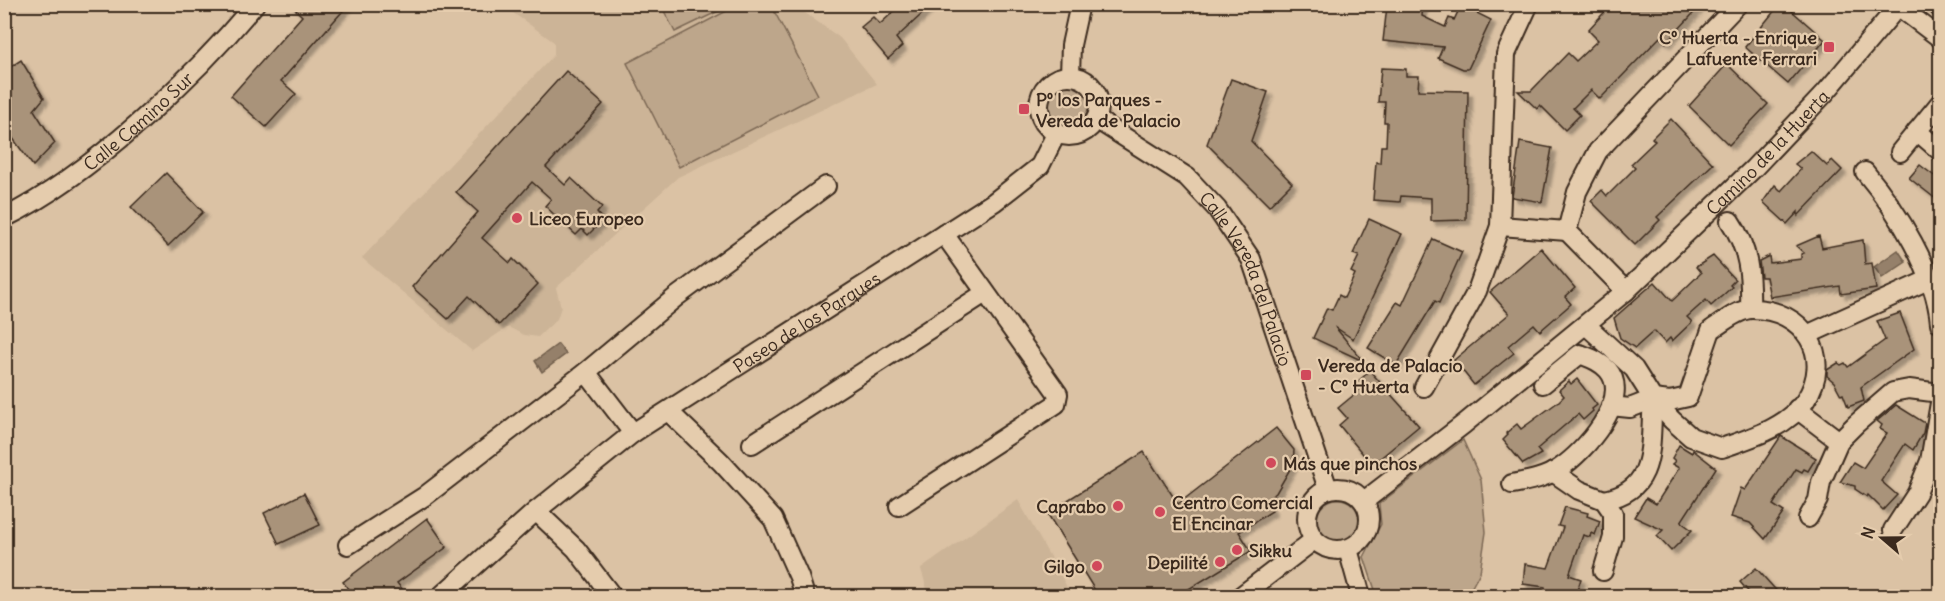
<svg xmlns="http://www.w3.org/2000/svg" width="1945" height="601" font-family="Delius,sans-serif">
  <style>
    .built { fill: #ccb497 }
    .green { fill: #bda68b; stroke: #7c6854; stroke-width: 1.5 }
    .water { fill: #95806a; stroke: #715e4c; stroke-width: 1.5 }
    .building { fill: #a9937a; stroke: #3b2a1e; stroke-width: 1.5; filter: url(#shadow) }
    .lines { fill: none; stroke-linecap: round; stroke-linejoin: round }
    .minor-casing { stroke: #3b2a1e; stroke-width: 22 }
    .minor { stroke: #e5ccad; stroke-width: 18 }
    .poi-dot { fill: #d1495b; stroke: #e5ccad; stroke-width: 2 }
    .labels { text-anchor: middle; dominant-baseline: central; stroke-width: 4.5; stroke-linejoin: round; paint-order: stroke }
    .poi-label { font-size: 18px; font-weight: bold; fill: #3b2a1e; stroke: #e5ccad; text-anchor: start }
    .street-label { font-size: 18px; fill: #3b2a1e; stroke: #e5ccad }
  </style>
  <defs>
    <filter id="shadow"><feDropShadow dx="4.5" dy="4.5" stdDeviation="1.5" flood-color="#0004"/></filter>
  </defs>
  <rect width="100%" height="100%" fill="#dbc2a4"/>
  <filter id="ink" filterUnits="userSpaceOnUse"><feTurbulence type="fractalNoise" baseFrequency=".0167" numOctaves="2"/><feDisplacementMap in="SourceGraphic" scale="12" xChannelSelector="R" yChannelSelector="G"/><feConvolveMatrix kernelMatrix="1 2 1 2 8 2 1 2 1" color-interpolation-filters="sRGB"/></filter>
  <g filter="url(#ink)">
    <g class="built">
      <path d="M502,5H794L840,38L877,84L678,177L556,288L561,307L557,319L538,337L524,335L508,327L472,351L362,258L554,55V42Z"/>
      <path d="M1018,500L1072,596H929L921,569Z"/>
    </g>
    <g class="green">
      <path d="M661,5H731L675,32Z"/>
      <path d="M738,5H771L818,95L679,167L627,63Z"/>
      <circle cx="1068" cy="103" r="21"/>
      <path d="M1463,440L1481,480L1486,532L1480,572L1467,596H1377L1364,557L1381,524L1379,504Z"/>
      <circle cx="1338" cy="520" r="21"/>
    </g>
    <g class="water">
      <path d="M1898,250L1906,262L1882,278L1874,267Z"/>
      <path d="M558,344L566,354L542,372L535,361Z"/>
    </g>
    <g class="building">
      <path d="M290,4H349L281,81L296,94L266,127L231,96L302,16Z"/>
      <path d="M902,4H933L896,38L902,46L888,59L861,27L873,17L880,24Z"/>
      <path d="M1392,4H1423L1422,16L1445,27L1449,18L1454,20L1461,5L1491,20L1468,69H1463L1438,58L1443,47L1383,41L1387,6Z"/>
      <path d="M1612,4H1702L1666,43L1660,37L1600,99L1591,90L1573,108L1580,115L1565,130L1540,105L1537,109L1518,91H1531L1568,53L1576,61L1598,40L1588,30Z"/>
      <path d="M1780,4H1784L1825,40L1788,84L1745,47Z"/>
      <path d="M21,60L44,98L34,110L55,143L33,166L4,126V71Z"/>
      <path d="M1727,64L1768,104L1729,145L1689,106Z"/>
      <path d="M1381,68L1406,69V76H1419L1418,90L1468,91L1466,220L1431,221V198L1401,196L1400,202L1373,200L1376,162L1380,163L1381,146H1386L1387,122H1384L1385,102H1378Z"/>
      <path d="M566,71L603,104L546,167L565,185L571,178L602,207L597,213L603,220L588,235L582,229L576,235L545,206L551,199L532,182L482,238L510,263L513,259L538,284L499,325L469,296L448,319L412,287L478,212L456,192Z"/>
      <path d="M1231,79L1268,92L1251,141L1292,183L1269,206L1207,144Z"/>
      <path d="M1671,119L1713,164L1657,217L1660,220L1635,245L1591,201L1602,190L1607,196L1635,168L1631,164L1655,141L1652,138Z"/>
      <path d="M1520,142L1552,148L1542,202L1512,197Z"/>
      <path d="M1811,151L1827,166L1832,160L1842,170L1798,216V212L1787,224L1763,202L1775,185L1781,191L1801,169L1795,164Z"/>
      <path d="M1920,165L1941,181V203L1909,178Z"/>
      <path d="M166,173L203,212L168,246L131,207Z"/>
      <path d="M1369,219L1402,234L1353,339L1335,327L1363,361L1313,338L1327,308L1332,310L1339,295L1344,298L1355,274L1351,272L1359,256L1353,254Z"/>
      <path d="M1819,236L1822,248L1863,240L1865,264L1872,263L1876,289L1841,294L1840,286L1770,297L1766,277H1761L1759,261L1769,256L1770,263L1801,259V254L1804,253L1796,246Z"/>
      <path d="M1433,239L1462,252L1439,303L1435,301L1396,365L1368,348L1397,302L1402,305Z"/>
      <path d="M1541,248L1575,288L1565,297L1571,304L1540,331L1534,324L1508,346L1514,353L1474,385L1454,360L1509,314L1490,292Z"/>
      <path d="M1713,256L1735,280L1730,285L1732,287L1711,306L1706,300L1687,317L1692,322L1672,341L1670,338L1665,343L1654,331L1635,348L1620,338L1614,318L1655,282L1672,301L1701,273L1696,267Z"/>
      <path d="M1900,313L1914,349L1861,387L1864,401L1848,407L1843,394L1841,395L1834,382L1827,376V370L1838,363L1841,365L1845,363L1848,367L1885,340L1877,321Z"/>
      <path d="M1370,371L1419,426L1372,465L1339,425L1347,418L1338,408L1361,389L1356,383Z"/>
      <path d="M1577,379L1597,405L1592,409L1593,411L1583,420L1578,414L1537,449L1541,454L1523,464L1503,440L1508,435L1506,433L1517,424L1521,429L1558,402L1564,396L1559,390L1569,381L1571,384Z"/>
      <path d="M1896,405L1925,423L1923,433L1913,450L1905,444L1881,481L1897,495L1883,510L1868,495L1867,497L1855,489V486L1840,482L1853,462L1863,468L1887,433L1880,429L1882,425L1877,421Z"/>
      <path d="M1276,428L1294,450L1293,464L1276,493L1266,500L1272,511L1239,532L1251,551L1187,590L1191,597H1099L1047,513L1144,452L1178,504Z"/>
      <path d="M1781,436L1816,458L1808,471L1804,469L1802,472L1796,469L1773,505L1784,512L1765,539L1750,523L1731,517L1741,488L1745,490Z"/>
      <path d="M1679,445L1692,453L1693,450L1716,468L1681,522L1692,530L1671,551L1657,536L1663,530L1634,517L1646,498L1656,504L1679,468L1672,464L1675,461L1672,458Z"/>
      <path d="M304,493L320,525L279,544L264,513Z"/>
      <path d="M1565,507L1588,513L1587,516L1600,521L1595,535L1591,533L1590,537L1583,535L1569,575L1581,579L1575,597H1565L1559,592L1545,590V587L1523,584L1525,564L1548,568L1563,527L1558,526Z"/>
      <path d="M427,518L447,547L397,583L402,589L392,597H354L343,582Z"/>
      <path d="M1756,568L1782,597H1753L1740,582Z"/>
    </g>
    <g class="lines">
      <g class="minor-casing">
        <g id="minor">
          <path d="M1936,4L1940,8"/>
          <path d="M1898,6L1940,38"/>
          <path d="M1070,75L1071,45L1080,4"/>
          <circle cx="1069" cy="106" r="30"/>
          <path id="s1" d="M1096,119L1187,177L1217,209L1251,259L1328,489"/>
          <path d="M1917,131L1940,151"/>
          <path d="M1900,152L1940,103"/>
          <path d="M1865,172C1897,210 1936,273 1940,323"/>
          <path id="s2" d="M4,218C90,176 194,77 255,4"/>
          <path d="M1730,221C1749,249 1751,275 1750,309"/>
          <path d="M1500,226L1567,231"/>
          <path d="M1626,291L1567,231L1577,192L1598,151L1738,4"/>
          <path d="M1586,325L1634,369L1653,399L1672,420L1691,437L1722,448C1750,438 1787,428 1805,401C1835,356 1803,309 1752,309C1738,309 1722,323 1711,330L1688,397L1670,401L1653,399L1630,408L1611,406"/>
          <path d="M1809,334L1928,280"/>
          <path d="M586,372L633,433"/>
          <path d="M1424,387L1477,291L1500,226L1506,54L1529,4"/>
          <path d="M1797,409L1839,441"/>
          <path d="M669,412L721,462L773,519L799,577L805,596"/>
          <path d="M752,444L985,293"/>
          <path d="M1553,472L1579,490L1604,500L1613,513V537L1603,571"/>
          <path d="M1512,484C1528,481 1546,478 1560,468C1583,453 1633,399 1608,370C1600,361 1590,358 1580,354L1543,384"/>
          <circle cx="1338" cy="519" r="31"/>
          <path d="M1604,500C1659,490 1649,442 1653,399"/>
          <path id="s3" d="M1364,501L1464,424L1626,291L1753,169L1825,93L1900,4"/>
          <path d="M899,506L1056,404L1058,394L944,234"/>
          <path d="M536,511L576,549L612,596"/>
          <path d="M1808,518L1818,500L1821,482L1839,441L1856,424L1893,392L1909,389L1940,393"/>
          <path d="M1893,530L1917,493L1930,461L1940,403"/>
          <path d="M348,545L425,496L586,372L676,297L826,186"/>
          <path d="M1348,549L1361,596"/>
          <path id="s4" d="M441,596L536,511L633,433L994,202L1040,166L1056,134"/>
          <path d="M1241,596L1314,540"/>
        </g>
      </g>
      <use href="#minor" class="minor"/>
    </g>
  </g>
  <g class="poi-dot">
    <rect x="1823" y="41" width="12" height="12" rx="3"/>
    <rect x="1018" y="103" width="12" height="12" rx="3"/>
    <circle cx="517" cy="218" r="6"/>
    <rect x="1300" y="369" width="12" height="12" rx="3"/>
    <circle cx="1271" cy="463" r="6"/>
    <circle cx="1118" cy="506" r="6"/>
    <circle cx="1160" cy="512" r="6"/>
    <circle cx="1237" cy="550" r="6"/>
    <circle cx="1220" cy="562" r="6"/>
    <circle cx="1097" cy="566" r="6"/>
  </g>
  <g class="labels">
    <g class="poi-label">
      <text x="1817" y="37" text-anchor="end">Cº Huerta - Enrique<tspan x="1817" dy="21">Lafuente Ferrari</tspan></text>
      <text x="1036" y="99">Pº los Parques -<tspan x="1036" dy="21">Vereda de Palacio</tspan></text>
      <text x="529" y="218">Liceo Europeo</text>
      <text x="1318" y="365">Vereda de Palacio<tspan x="1318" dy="21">- Cº Huerta</tspan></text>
      <text x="1283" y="463">Más que pinchos</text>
      <text x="1172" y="502">Centro Comercial<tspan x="1172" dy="21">El Encinar</tspan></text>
      <text x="1106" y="506" text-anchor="end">Caprabo</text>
      <text x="1249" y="550">Sikku</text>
      <text x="1208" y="562" text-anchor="end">Depilité</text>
      <text x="1085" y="566" text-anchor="end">Gilgo</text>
    </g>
    <g class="street-label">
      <text stroke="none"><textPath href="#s2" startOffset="166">Calle Camino Sur</textPath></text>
      <text stroke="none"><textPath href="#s3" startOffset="534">Camino de la Huerta</textPath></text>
      <text stroke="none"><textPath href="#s1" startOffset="228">Calle Vereda del Palacio</textPath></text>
      <text stroke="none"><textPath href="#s4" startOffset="458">Paseo de los Parques</textPath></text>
    </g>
  </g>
  <rect width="1945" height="601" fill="none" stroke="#e5ccad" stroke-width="24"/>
  <rect x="12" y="12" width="1921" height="577" fill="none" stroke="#3b2a1e" stroke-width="2" filter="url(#ink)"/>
  <g transform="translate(1882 538) rotate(290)" stroke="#e5ccad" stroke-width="4.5" paint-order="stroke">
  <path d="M0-4.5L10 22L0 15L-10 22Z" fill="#3b2a1e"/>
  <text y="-9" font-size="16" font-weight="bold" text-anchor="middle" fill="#3b2a1e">N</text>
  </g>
</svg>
